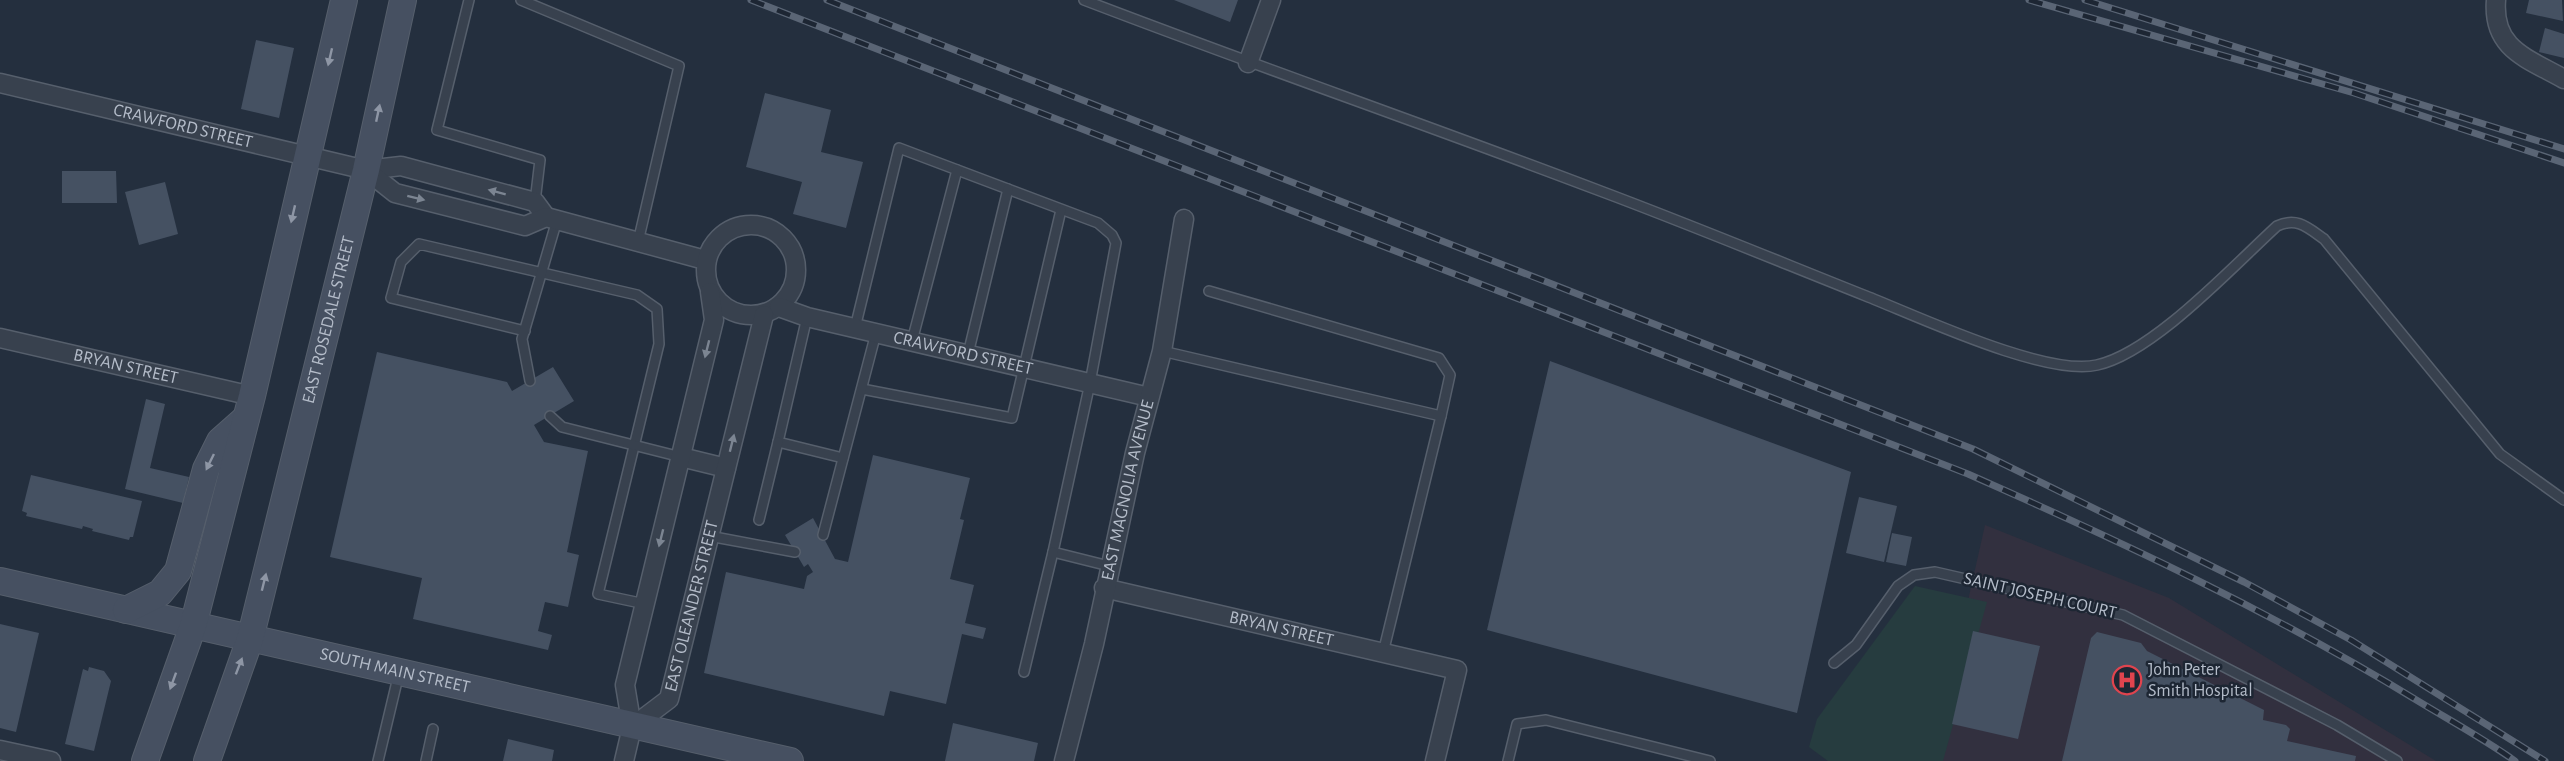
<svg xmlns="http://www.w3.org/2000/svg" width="2564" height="761" font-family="'Alegreya Sans',sans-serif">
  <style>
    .medical { fill: #32303f }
    .green { fill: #263c3f }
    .building { fill: #455162 }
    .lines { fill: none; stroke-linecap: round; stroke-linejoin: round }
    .lane-casing { stroke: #565f6c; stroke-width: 12 }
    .street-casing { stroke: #565f6c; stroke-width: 21 }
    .secondary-casing { stroke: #565f6c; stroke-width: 28 }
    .lane { stroke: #38414e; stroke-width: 9 }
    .street { stroke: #38414e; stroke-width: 18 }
    .secondary { stroke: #465061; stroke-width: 26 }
    .rail-casing { stroke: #5a6575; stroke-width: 7 }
    .rail { stroke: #1d2633; stroke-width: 4.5; stroke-dasharray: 14; stroke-linecap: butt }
    .oneway { fill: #8e96a5 }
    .oneway2 { fill: #7c8592 }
    .labels { text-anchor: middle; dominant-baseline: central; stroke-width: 5; stroke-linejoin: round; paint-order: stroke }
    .street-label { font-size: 18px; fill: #b4bcc9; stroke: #1d2633 }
    .poi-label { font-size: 18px; fill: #b4bcc9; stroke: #1d2633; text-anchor: start }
  </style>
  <rect width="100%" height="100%" fill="#242f3e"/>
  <path class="medical" d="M1985,525L2169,598L2436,761H1932Z"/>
  <path class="green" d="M1915,586L1987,602L1943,761H1828L1809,747L1817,719Z"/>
  <g class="building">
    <path d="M1174,0H1238L1230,22Z"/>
    <path d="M2529,0H2562L2563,21L2526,13Z"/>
    <path d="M2545,28L2564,34V58L2539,52Z"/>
    <path d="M256,40L294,48L279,118L241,109Z"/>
    <path d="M765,93L831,110L821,152L863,162L846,228L793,214L802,182L746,167Z"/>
    <path d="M62,171H116L117,203H62Z"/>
    <path d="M165,182L178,234L139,245L125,192Z"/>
    <path d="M377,352L507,382L512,391L553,367L574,401L534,425L544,442L588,451L567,552L579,555L568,607L545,602L538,631L552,635L548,650L413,619L422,578L330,557Z"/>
    <path d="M1550,361L1851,472L1797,713L1487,630Z"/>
    <path d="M146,399L165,404L150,468L189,477L183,503L125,489Z"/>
    <path d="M873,455L970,478L960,519L964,520L950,579L974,585L965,623L986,628L983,639L962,634L946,704L890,691L884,716L704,673L726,572L804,589L807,576L813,572L808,564L804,567L785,535L813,518L835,559L848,562Z"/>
    <path d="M31,475L142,501L133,537H130L129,540L92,531L93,529L83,526L82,529L26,516L27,513L22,511Z"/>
    <path d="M1859,497L1897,506L1884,562L1846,553Z"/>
    <path d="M1892,533L1912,537L1906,566L1886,562Z"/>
    <path d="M0,624L39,633L16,732L0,728Z"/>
    <path d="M1973,631L2040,646L2018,739L1952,724Z"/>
    <path d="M2097,632L2141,643L2147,651L2264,710L2263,720L2286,725L2290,729L2287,741L2356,756L2355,761H2062L2091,638Z"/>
    <path d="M89,667L104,671L111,681L94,751L65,744L83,669L88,671Z"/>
    <path d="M953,723L1038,743L1034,761H945Z"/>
    <path d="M508,739L554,750L552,761H503Z"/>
  </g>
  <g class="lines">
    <g class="lane-casing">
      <g id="lane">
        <path d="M469,0L437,130L540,160L535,202"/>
        <path d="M521,0L679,66L638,242"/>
        <path d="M1084,0C1256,66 1430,126 1603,192C1691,225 1778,261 1866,296C1917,316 2046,377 2097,365C2153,353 2233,266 2277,226C2297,217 2307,227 2324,239L2500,454L2564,500"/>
        <path d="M1209,291L1439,358L1450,375L1441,416"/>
        <path d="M807,317L778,442L843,458"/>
        <path d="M855,328L899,148L1098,223L1112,235L1116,243L1090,383L1053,552L1109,566"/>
        <path d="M525,331L391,298L401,262L419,244L637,295L657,309L659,344L598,594L645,604"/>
        <path d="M912,341L957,170"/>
        <path d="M1162,351L1441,416L1383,653"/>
        <path d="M968,354L1008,189"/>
        <path d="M530,381L522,339L557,220"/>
        <path d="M862,389L1012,418L1061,210"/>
        <path d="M550,416L562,427L681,457"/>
        <path d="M759,520L778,442"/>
        <path d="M823,535L876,333"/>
        <path d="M709,536L795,552"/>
        <path d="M1834,663L1856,645L1898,586L1914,575L1935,572L2123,615L2337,725L2397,761"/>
        <path d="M1024,672L1053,552"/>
        <path d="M378,761L399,673"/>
        <path d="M426,761L433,729"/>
        <path d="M1508,761L1517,724L1546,720L1710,761"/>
      </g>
    </g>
    <g class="street-casing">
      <g id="street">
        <path d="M2496,0C2492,49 2527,58 2564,79"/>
        <path d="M1248,63L1271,0"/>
        <path id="s1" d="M0,83L366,170L401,166L535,202L546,217"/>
        <path d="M366,170L395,193L525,226L546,217L705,260"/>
        <circle cx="751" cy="270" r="45"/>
        <path id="s2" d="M779,307L807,317L1149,397"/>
        <path id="s3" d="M0,338L252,396"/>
        <path d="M681,457L726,468"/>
        <path id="s4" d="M1104,588L1457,670L1435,761"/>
        <path id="s5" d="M632,727L669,699L764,315"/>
        <path d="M0,750L51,761"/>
        <path d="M624,761L632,727L625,685L714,320L710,292"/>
        <path id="s6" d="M1064,761L1094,644L1135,453L1162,351L1184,219"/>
      </g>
    </g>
    <g class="secondary-casing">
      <g id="secondary">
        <path id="s7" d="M0,581L790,761"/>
        <path d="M126,610L160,593L178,571L206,469L220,441L246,418"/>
        <path d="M145,761L193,626L252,396L344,0"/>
        <path id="s8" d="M207,761L250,639L366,170L403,0"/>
      </g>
    </g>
    <use href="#lane" class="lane"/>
    <use href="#street" class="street"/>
    <use href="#secondary" class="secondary"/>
    <g class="rail-casing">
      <g id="rail">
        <path d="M751,0L1968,474C2122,542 2274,613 2418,701C2451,721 2484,739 2515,761"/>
        <path d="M827,0L1973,449L2244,582L2351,640L2545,761"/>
        <path d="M2029,0L2354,93L2564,163"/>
        <path d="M2085,0L2564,149"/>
      </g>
    </g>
    <use href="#rail" class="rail"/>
  </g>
  <defs><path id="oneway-solid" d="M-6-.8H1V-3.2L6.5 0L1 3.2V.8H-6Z" transform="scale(1.5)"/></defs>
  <g class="oneway">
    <use href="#oneway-solid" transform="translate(330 57) rotate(103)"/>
    <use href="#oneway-solid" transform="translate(378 113) rotate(-78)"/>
    <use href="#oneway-solid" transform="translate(293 214) rotate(103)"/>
    <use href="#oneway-solid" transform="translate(210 462) rotate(116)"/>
    <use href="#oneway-solid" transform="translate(264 582) rotate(-76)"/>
    <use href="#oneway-solid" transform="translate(239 666) rotate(-69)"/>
    <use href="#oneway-solid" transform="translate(173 681) rotate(110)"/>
  </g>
  <g class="oneway2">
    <use href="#oneway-solid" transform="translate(497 192) rotate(-165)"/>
    <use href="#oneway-solid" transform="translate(416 198) rotate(14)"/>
    <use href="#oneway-solid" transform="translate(707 349) rotate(104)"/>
    <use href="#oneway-solid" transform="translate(732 443) rotate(-76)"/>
    <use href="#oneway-solid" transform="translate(661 538) rotate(104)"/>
  </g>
  <defs>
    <g id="hospital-ring" transform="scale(1.5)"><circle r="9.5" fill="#1d2633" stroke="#e0444e" stroke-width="1.5"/><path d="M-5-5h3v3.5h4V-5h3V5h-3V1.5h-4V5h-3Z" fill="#e0444e"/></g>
  </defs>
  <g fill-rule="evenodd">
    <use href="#hospital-ring" x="2127" y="680"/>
  </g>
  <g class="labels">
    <g class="street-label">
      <text stroke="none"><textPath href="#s1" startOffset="188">CRAWFORD STREET</textPath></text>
      <text stroke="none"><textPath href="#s8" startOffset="458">EAST ROSEDALE STREET</textPath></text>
      <text stroke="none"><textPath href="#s2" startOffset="190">CRAWFORD STREET</textPath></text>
      <text stroke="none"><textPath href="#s3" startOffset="129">BRYAN STREET</textPath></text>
      <text stroke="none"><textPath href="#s6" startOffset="278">EAST MAGNOLIA AVENUE</textPath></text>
      <text transform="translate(2040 596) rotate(13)">SAINT JOSEPH COURT</text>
      <text stroke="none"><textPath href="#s5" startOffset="142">EAST OLEANDER STREET</textPath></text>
      <text stroke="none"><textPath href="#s4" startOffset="182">BRYAN STREET</textPath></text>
      <text stroke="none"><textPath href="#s7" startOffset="405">SOUTH MAIN STREET</textPath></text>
    </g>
    <g class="poi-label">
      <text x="2148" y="670">John Peter<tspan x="2148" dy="21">Smith Hospital</tspan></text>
    </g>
  </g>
</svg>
